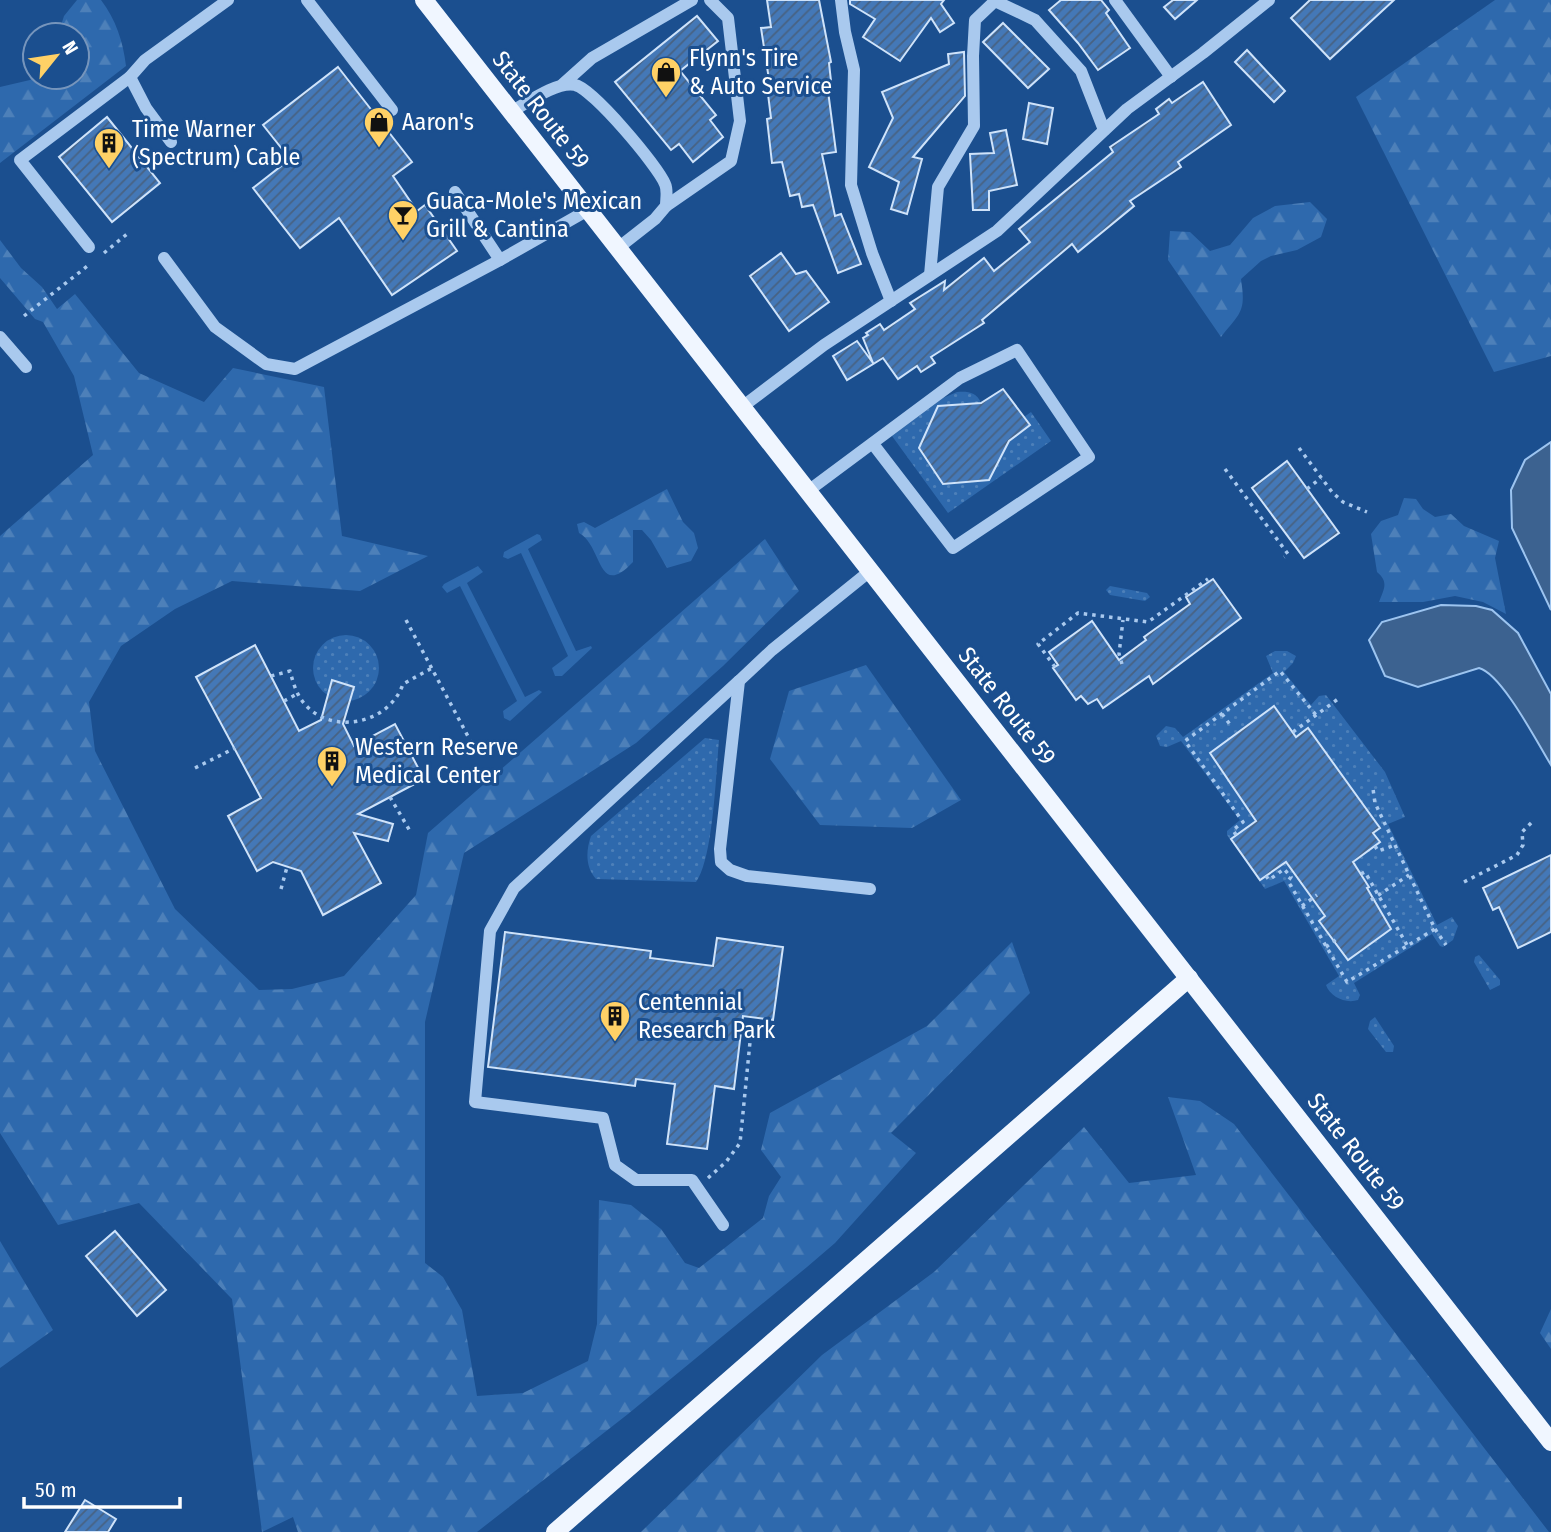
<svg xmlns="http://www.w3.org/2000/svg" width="1551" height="1532" font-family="'Fira Sans Condensed',sans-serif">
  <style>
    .grass { fill: url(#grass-dots) }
    .forest { fill: url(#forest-firs) }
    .garden { fill: #2e69ad }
    .water { fill: #3c6290; stroke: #9cc4f0; stroke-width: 2 }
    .building { fill: url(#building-hatch); stroke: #cfe3fa; stroke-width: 2 }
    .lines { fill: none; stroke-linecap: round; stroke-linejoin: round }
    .path { stroke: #a9c9ee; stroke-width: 3.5; stroke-dasharray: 3.5 5; stroke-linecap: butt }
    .minor { stroke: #a9c9ee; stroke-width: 12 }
    .major { stroke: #f0f6ff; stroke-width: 18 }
    .labels { text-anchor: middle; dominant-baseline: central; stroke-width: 6; stroke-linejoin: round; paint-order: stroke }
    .poi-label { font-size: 24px; fill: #fff; stroke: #1b4f8f; text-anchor: start }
    .street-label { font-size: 24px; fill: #fff; stroke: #1b4f8f }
  </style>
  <defs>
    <pattern id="grass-dots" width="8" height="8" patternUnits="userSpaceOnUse" patternTransform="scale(1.75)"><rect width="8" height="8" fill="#2e69ad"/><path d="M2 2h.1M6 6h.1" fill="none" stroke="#4d80b9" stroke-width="1.8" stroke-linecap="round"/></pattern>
    <pattern id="forest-firs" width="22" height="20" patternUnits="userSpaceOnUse" patternTransform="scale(1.75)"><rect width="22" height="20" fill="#2e69ad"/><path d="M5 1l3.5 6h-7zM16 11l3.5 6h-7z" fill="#4d80b9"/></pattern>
    <pattern id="building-hatch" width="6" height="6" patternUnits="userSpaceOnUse" patternTransform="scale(1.75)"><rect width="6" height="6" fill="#4478b7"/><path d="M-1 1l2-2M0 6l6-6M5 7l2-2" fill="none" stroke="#486282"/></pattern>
  </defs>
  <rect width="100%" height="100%" fill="#1b4f8f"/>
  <g class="grass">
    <path d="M957,392C967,391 977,392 981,403L938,406L919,448L943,483L989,480L1009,441L1029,425L1024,417L1031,412L1051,441L948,513L892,436L943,398Z"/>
    <path d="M1110,586L1147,593L1150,597L1145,601L1110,595L1106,590Z"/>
    <circle cx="346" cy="668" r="33"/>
    <path d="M1275,651H1287L1296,656L1293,663L1284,672L1311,705L1319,696L1326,695L1385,772L1405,817L1388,824L1437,925L1452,917L1458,926L1453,940L1443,947L1440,946L1432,934L1354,983L1360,995L1358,1000C1346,1004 1330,997 1326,985L1339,976L1284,881L1265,889L1227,835V831L1240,820L1181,741L1167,747L1160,746L1156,736L1166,726L1175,728L1183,737L1273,673L1266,656Z"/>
    <path d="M705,738L719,740C716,773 713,859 696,882L596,879C585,867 586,850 591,836Z"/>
    <path d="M1479,955L1500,980V985L1490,990L1474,962L1475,957Z"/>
    <path d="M1375,1017L1394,1046L1393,1052H1386L1368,1029L1370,1021Z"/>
  </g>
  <g class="forest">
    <path d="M77,0H101C116,20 123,41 126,66L0,163V87L30,80L35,77H77V35H58L64,16Z"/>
    <path d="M1495,0H1551V356L1494,372L1356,97Z"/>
    <path d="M1310,202L1327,219L1321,237L1297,250L1271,256L1261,261L1241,279C1246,312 1241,312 1221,337L1168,260L1170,231L1190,232L1210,251L1230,245L1253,218L1275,206Z"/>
    <path d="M0,240L21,268L42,287L57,309L75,294L139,373L204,402L233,368L324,387L342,536L428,556L360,591L232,581L175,609L121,646L89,702L95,751L175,909L259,990L292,989L344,976L416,895L428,833L765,539L799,591L723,666L636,743L464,853L425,1022V1263L443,1277L462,1310L477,1396L523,1393L588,1361L597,1324L599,1200L631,1205L661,1229L685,1263L699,1268L763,1218L769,1196L781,1177L761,1150L770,1113L927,1026L1012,942L1030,993L891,1133L916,1153L835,1243L807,1267L628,1414L477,1532H298L293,1517L262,1532L232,1299L139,1203L58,1225L0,1133V536L93,455L74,376L43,322L35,319L0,278Z"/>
    <path d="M667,489L683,522L694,533L698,548L691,561L667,568L651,540L642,530H633V562C597,600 603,546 579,533L577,524L584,522L595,528Z"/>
    <path d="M1404,498L1416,499L1423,509L1435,517L1451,514L1464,526L1499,541L1495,558L1506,614L1483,602L1455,596L1423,602H1379C1384,589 1389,582 1377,572L1371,534L1381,521L1398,515Z"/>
    <path d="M866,665L961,800L912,828L820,825L770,759L789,691Z"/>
    <path d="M1168,1097L1200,1101L1234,1124L1549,1532H641L822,1355L934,1272L1084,1127L1129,1183L1196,1175Z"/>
    <path d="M0,1241L53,1330L0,1368Z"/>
    <path d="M1551,1309V1349L1540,1333Z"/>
  </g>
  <g class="garden">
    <path d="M537,534L540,535L542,540L528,549L576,651L591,646L592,648L562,676H555L552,668L568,656L521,553L508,559L503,557L504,552Z"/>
    <path d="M478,566L483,572L467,583L525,697L539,690L542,692L510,721L504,718L503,711L517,701L460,586L447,593L442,587L444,584Z"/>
  </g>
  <g class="water">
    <path d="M1551,442V610L1512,528L1511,490L1525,460Z"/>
    <path d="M1441,605L1476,606L1492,610L1518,633L1551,694V765C1538,744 1502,674 1479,668L1418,687L1385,676L1369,640L1382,622Z"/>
  </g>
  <g class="building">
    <path d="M767,0H819L831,62L829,63L832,90L828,91L836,152L822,154L835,216L841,214L861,264L838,273L813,205L802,207L799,194L790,196L782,162L772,163L767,119L771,118L767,86H770L761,28L771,27Z"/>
    <path d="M850,0H944L941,4L954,23L940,32L931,18L900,61L863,37L875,19L850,4Z"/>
    <path d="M1061,0H1101L1109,10L1106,13L1130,48L1098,70L1078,43L1049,10Z"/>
    <path d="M1173,0H1197L1175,19L1164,7Z"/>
    <path d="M1310,0H1394L1330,59L1291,18Z"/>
    <path d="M697,16L718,41L680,71L716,115L710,120L723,137L693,162L679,144L671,150L615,82Z"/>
    <path d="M1003,23L1049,69L1028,88L983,42Z"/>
    <path d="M1247,50L1285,91L1274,102L1235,62Z"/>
    <path d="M964,52L965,96L913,157L922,159L907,214L891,209L899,182L869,167L893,118L882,92L949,64L948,54Z"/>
    <path d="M338,67L412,162L393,176L417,211L425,205L457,251L392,295L339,218L300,248L253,188L290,159L263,125Z"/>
    <path d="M1203,82L1231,125L1178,162L1181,167L1130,201L1134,206L1078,252L1072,244L982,320L984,323L931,357L935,363L921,372L917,366L898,379L883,358L847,380L833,356L857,341L873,363L863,338L868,335L866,333L880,324L884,330L915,309L910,303L945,281L944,290L984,258L994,271L1030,242L1019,229L1113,152L1110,147L1159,114L1156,109L1169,99L1172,103Z"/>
    <path d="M1029,103L1053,108L1047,144L1023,139Z"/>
    <path d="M107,117L160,183L112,222L59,157Z"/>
    <path d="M1006,130L1017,185L989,191V210H973L970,154L994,153L990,133Z"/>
    <path d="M781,253L796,274L806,271L829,302L789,331L750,276Z"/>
    <path d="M1003,389L1030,425L1009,441L989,480L943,484L919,448L938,406L981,403Z"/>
    <path d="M1287,461L1339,533L1304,558L1252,488Z"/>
    <path d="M1213,579L1241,618L1153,684L1149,676L1103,708L1097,699L1088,704L1081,696L1076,700L1053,668L1058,665L1049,652L1092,621L1119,660L1146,640L1144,637L1190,604L1186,597Z"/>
    <path d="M255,645L299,731L321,720L332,680L354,687L343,724L354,746L395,724L424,779L358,814L393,824L388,841L354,833L381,883L323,915L301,871L273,862L257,871L228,816L261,798L196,677Z"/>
    <path d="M1274,706L1296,737L1308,728L1380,828L1373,833L1380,842L1353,862L1369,887L1367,888L1391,929L1348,960L1319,921L1325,916L1286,862L1260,880L1231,839L1256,821L1210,753Z"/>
    <path d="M1551,855V932L1518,948L1499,907L1493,910L1483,888Z"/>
    <path d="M505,932L651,951L650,958L713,966L717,938L783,947L773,1020L743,1016L734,1089L715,1086L707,1149L667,1144L675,1084L636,1079L635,1086L488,1067Z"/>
    <path d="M115,1231L166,1290L137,1316L86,1256Z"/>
    <path d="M85,1500L116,1519L108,1532H65Z"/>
  </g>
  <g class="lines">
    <g class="path">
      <path d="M104,253L127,234"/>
      <path d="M24,316L90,264"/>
      <path d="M1299,448L1332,492L1343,502L1367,512"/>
      <path d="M1225,469L1288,554L1284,557"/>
      <path d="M1307,489L1321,478"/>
      <path d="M406,620L471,742"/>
      <path d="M1122,664L1119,654L1123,620"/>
      <path d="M1055,667L1038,644L1078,613L1148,622L1208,579"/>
      <path d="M271,676L290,671C293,682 296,693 303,702C329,736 389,725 403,684L432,668"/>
      <path d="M284,701L297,694"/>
      <path d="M1222,714L1232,727"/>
      <path d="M1293,732L1338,699"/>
      <path d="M195,768L235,748"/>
      <path d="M390,797L410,831"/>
      <path d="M1236,835L1233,830L1243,822L1185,741L1280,671L1316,715"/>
      <path d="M1375,846L1378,851L1395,845"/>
      <path d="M1361,874L1365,872L1407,945"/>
      <path d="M1266,876L1269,880L1284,869L1291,877L1288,881L1347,982L1435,929L1375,803L1373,789"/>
      <path d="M1464,882L1517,855L1523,845L1522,832L1533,821"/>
      <path d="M281,889L287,867"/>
      <path d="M1371,900L1409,875"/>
      <path d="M1302,906L1317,895"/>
      <path d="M1435,929L1446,945"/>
      <path d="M1326,947L1338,938"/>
      <path d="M708,1178L726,1162L740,1143L752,1022"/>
    </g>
    <g class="minor">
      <path d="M307,0L392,110"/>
      <path d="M841,0L845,32L854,70L851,185L872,253L891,301"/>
      <path d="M1115,0L1171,77"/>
      <path d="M563,84L592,58L692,0"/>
      <path d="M511,112C527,103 557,81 575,85C592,88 658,166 665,184C668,190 666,199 666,206L655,219L618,248"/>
      <path d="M171,142L146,108L130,77L145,60L228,0"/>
      <path d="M455,192L500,260"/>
      <path d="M666,206L731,161L740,121L728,18L710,0"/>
      <path d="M89,247L20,160L130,77"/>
      <path d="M164,258L215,327L266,364L295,369L500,260L588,210"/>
      <path d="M930,275L938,187L974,126L973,56L975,20L995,1L1035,20L1081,71L1104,130"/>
      <path d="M0,337L26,367"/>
      <path d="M742,407L824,345L997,231L1127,109L1203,53L1269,0"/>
      <path d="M808,491L960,378L1017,350L1089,457L953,548L873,444"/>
      <path d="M870,889L747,876L730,870L721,862L720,849L739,681L772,650L870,571"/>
      <path d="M723,1225L692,1180H636L615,1165L603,1118L475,1102L490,931L514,888L739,681"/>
    </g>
    <g class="major">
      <path d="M424,0L1551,1442"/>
      <path d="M555,1532L1189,978"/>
    </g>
  </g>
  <defs>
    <g id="shop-pin" transform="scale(1.575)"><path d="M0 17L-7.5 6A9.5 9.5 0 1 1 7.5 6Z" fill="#ffd166" stroke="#1b4f8f"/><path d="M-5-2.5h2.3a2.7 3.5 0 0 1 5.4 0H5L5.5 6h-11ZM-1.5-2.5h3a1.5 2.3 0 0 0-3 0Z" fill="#111"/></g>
    <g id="building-pin" transform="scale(1.575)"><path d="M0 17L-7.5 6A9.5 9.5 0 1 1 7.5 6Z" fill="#ffd166" stroke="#1b4f8f"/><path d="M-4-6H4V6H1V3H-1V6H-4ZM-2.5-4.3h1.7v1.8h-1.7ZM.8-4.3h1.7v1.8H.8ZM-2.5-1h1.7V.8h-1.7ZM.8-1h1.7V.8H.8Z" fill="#111"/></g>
    <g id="bar-pin" transform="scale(1.575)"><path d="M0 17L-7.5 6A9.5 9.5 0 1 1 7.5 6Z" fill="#ffd166" stroke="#1b4f8f"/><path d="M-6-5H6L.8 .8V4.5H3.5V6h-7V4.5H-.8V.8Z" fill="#111"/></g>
  </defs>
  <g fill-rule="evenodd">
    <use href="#shop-pin" x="666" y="72"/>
    <use href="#shop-pin" x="379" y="122"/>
    <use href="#building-pin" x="109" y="143"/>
    <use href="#bar-pin" x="403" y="215"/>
    <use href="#building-pin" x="332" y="761"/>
    <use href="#building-pin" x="615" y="1016"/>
  </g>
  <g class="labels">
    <g class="poi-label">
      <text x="689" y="58">Flynn's Tire<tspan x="689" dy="28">&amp; Auto Service</tspan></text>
      <text x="402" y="122">Aaron's</text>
      <text x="132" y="129">Time Warner<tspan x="132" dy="28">(Spectrum) Cable</tspan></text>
      <text x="426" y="201">Guaca-Mole's Mexican<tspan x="426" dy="28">Grill &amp; Cantina</tspan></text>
      <text x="355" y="747">Western Reserve<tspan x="355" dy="28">Medical Center</tspan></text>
      <text x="638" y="1002">Centennial<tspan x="638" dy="28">Research Park</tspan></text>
    </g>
    <g class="street-label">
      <text transform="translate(541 110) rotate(52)">State Route 59</text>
      <text transform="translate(1007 706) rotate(52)">State Route 59</text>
      <text transform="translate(1356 1152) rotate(52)">State Route 59</text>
    </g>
  </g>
  <g transform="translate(56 56) rotate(60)"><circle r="33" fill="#1b4f8f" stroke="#7695bc" stroke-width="2"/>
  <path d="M0-5L12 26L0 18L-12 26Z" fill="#ffd166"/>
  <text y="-10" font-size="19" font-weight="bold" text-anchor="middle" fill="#ffffff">N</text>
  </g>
  <path d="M24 1497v10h156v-10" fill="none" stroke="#ffffff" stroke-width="3.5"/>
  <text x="35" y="1497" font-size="21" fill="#ffffff" stroke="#1b4f8f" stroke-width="5" paint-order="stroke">50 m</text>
</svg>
